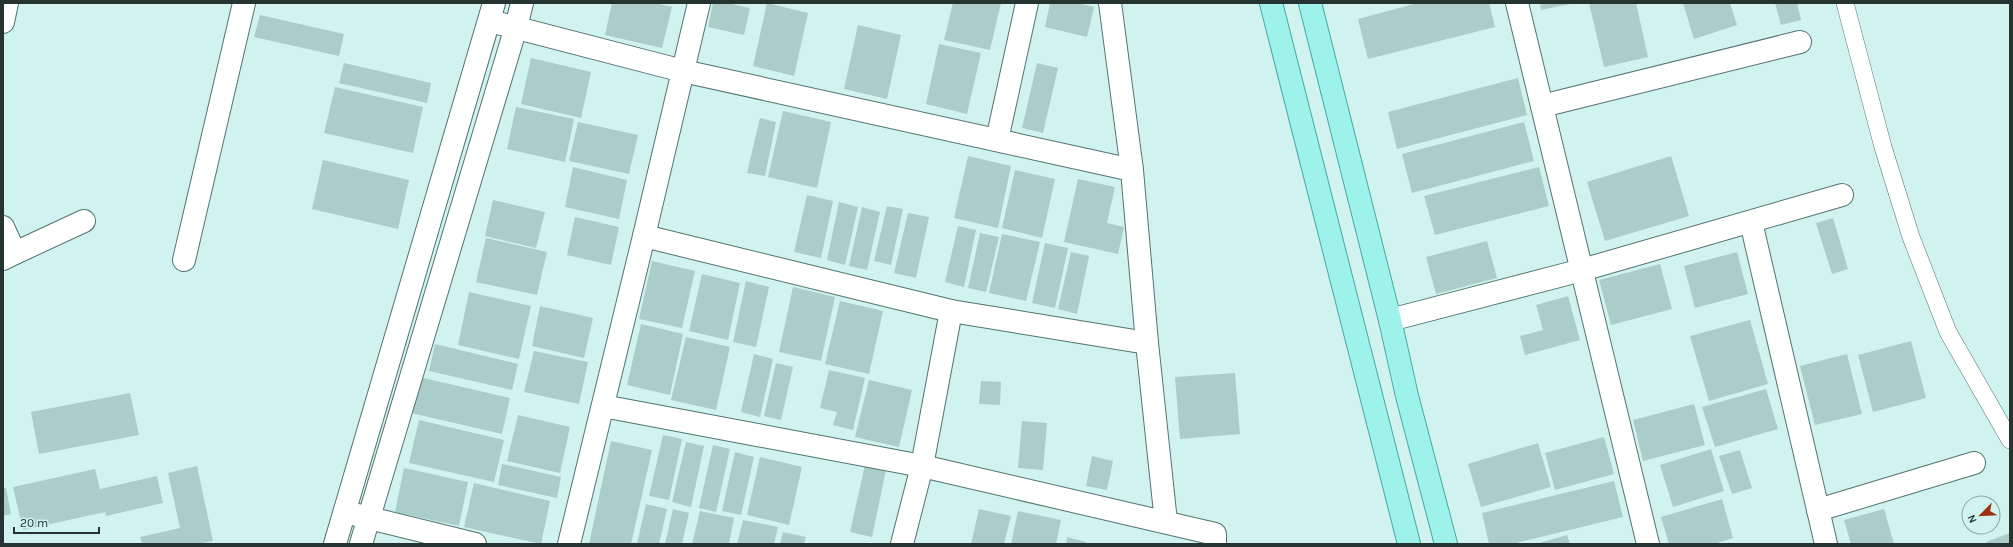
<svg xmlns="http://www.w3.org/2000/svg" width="2013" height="547" font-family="Karla,sans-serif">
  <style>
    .building { fill: #aacdc9 }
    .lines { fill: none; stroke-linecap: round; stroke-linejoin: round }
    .service-casing { stroke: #537370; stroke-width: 18 }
    .minor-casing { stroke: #537370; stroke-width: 24 }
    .tertiary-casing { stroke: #537370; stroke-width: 24 }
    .primary-casing { stroke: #48a9a1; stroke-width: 24 }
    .service { stroke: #fff; stroke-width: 17 }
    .minor { stroke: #fff; stroke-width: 22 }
    .tertiary { stroke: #fff; stroke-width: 22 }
    .primary { stroke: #9df2eb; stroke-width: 22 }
  </style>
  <rect width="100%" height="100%" fill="#d0f3ef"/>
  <g class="building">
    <path d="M612,3H655L672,7L662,48L605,35Z"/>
    <path d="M713,3H727L750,8L744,35L708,27Z"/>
    <path d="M767,3L808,13L794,76L753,66Z"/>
    <path d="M953,3H1001L990,50L944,40Z"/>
    <path d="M1050,3H1077L1094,7L1087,37L1045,27Z"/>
    <path d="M1418,3H1489L1495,27L1368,59L1358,19Z"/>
    <path d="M1540,3H1570V4L1541,10Z"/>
    <path d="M1589,3H1636L1648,57L1604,67Z"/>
    <path d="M1683,3H1730L1737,25L1694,39Z"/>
    <path d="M1775,3H1797L1801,20L1781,25Z"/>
    <path d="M260,15L344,34L339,56L254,37Z"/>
    <path d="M858,25L901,35L887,99L844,89Z"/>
    <path d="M939,44L981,53L967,114L926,104Z"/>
    <path d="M531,58L591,72L581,118L521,104Z"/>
    <path d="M344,63L431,83L427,103L339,83Z"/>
    <path d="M1037,63L1058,68L1043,133L1022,128Z"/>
    <path d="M1518,78L1527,115L1397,149L1388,112Z"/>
    <path d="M335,87L423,107L413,153L324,133Z"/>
    <path d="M516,107L574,119L565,162L507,149Z"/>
    <path d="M783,111L831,122L817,188L768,177Z"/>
    <path d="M760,118L776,122L765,176L747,173Z"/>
    <path d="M578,122L638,135L629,174L569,161Z"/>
    <path d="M1524,122L1534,161L1412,193L1402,154Z"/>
    <path d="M968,156L1011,166L998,228L954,218Z"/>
    <path d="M1671,156L1689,216L1605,241L1587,182Z"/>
    <path d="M323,160L409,180L398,229L312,209Z"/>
    <path d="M573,167L627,180L619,219L565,207Z"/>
    <path d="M1539,167L1549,206L1435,235L1424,196Z"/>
    <path d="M1015,170L1055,179L1042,238L1002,228Z"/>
    <path d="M1078,179L1115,187L1107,223L1124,227L1118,254L1064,242Z"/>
    <path d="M807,195L833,201L821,258L794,252Z"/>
    <path d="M493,200L545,212L536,248L485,236Z"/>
    <path d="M839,202L858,207L845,265L827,260Z"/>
    <path d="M887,206L903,209L891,265L874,261Z"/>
    <path d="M862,207L880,212L867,270L849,266Z"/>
    <path d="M908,213L929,217L916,278L894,273Z"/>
    <path d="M575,217L619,227L611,265L567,255Z"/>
    <path d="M1833,218L1848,269L1832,274L1816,223Z"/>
    <path d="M958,226L976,230L964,287L945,282Z"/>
    <path d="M980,233L999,237L986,292L968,288Z"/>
    <path d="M1002,234L1040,242L1026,301L989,293Z"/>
    <path d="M486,238L547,252L537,295L476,282Z"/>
    <path d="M1487,241L1497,278L1436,294L1426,257Z"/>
    <path d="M1045,243L1068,248L1055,308L1032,303Z"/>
    <path d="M1071,252L1089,256L1077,314L1058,309Z"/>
    <path d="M1737,252L1748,294L1695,308L1684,266Z"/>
    <path d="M652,261L695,271L682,328L639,319Z"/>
    <path d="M1660,264L1672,309L1611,325L1599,280Z"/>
    <path d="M702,274L740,283L728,340L689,331Z"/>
    <path d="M746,281L769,287L756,347L733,342Z"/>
    <path d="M793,287L835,297L821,361L779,352Z"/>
    <path d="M469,292L531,306L519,359L458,345Z"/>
    <path d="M1568,296L1580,340L1525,355L1520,336L1543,330L1536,305Z"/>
    <path d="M840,301L883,311L869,374L825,364Z"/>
    <path d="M540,306L593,318L584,358L532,346Z"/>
    <path d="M1750,320L1768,384L1709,401L1690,336Z"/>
    <path d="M641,324L683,334L670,395L627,385Z"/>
    <path d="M686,337L730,347L716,410L671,400Z"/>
    <path d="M1911,341L1926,398L1873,412L1858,355Z"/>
    <path d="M435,344L518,364L512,390L429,371Z"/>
    <path d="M534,351L588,362L579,404L524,392Z"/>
    <path d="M754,354L773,359L760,417L741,412Z"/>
    <path d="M1847,354L1862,414L1815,425L1800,366Z"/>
    <path d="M776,363L793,367L781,420L764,416Z"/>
    <path d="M829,370L865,378L853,430L833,425L837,412L820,408Z"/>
    <path d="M1235,373L1240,434L1180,439L1175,377Z"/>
    <path d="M419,377L510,398L502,434L411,413Z"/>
    <path d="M869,380L912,390L899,447L855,437Z"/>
    <path d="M981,381L1001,382L1000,405L979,404Z"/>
    <path d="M1766,389L1778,429L1715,447L1702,407Z"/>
    <path d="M130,393L139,435L39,454L31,412Z"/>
    <path d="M1694,404L1705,445L1643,461L1633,420Z"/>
    <path d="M518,415L570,427L560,473L507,461Z"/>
    <path d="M419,420L504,440L494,482L409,463Z"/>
    <path d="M1022,421L1047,423L1043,470L1018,468Z"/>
    <path d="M663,435L682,439L669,500L649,496Z"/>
    <path d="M1604,437L1614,474L1555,490L1545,453Z"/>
    <path d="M611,441L652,450L631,544H589Z"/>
    <path d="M686,442L704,446L691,507L672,502Z"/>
    <path d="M1538,443L1551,487L1481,507L1468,464Z"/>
    <path d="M713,445L730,449L716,512L699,508Z"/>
    <path d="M1711,449L1724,491L1673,507L1660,465Z"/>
    <path d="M1740,450L1752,488L1732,494L1719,456Z"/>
    <path d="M735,452L754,457L741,515L722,511Z"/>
    <path d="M1092,456L1113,461L1107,490L1086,486Z"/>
    <path d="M760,457L802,467L789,525L747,515Z"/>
    <path d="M502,464L561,477L557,498L498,485Z"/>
    <path d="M865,465L886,470L872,537L850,532Z"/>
    <path d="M197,466L213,541L198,544H142L140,537L180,528L168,473Z"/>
    <path d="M404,468L468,482L459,526L395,512Z"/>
    <path d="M95,469L100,489L157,476L163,503L106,516L103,502L105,512L23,530L13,487Z"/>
    <path d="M1614,481L1623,517L1512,544H1489L1482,513Z"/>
    <path d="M474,483L550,501L541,544L464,527Z"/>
    <path d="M3,488H6L11,514L3,516Z"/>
    <path d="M1722,499L1733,538L1714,544H1669L1661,517Z"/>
    <path d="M646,504L667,509L659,544H637Z"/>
    <path d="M673,509L689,513L682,544H665Z"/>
    <path d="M979,509L1011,516L1004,544H971Z"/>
    <path d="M1884,509L1894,544H1851L1844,520Z"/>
    <path d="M700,511L734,518L729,544H692Z"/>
    <path d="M1018,511L1061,520L1056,544H1011Z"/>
    <path d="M743,520L778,527L774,544H737Z"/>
    <path d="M783,532L806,537L804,544H780Z"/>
    <path d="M2010,533V544H1987L1986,542Z"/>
    <path d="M1567,535L1570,544H1536Z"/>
    <path d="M1067,537L1086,542L1085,544H1066Z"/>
  </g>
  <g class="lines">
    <g class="service-casing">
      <path id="service" d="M1845,3L1883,147L1911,237L1948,332L2010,440"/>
    </g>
    <g class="minor-casing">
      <g id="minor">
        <path d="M1110,3L1132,170"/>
        <path d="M1517,3L1648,544"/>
        <path d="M490,21L683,71L1132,170L1147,343L1166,522"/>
        <path d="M3,22L7,3"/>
        <path d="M1542,106L1800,42"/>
        <path d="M997,140L1027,3"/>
        <path d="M1751,222L1826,544"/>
        <path d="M3,227L15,253L3,259"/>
        <path d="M644,236L951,311L1147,343"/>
        <path d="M15,253L84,221"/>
        <path d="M184,260L244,3"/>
        <path d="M1390,320L1582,270L1842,195"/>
        <path d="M603,406L922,466L1215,534V544"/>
        <path d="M1818,510L1974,463"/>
        <path d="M345,512L475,544"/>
        <path d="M569,544L644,236L699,3"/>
        <path d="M902,544L922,466L951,311"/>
      </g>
    </g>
    <g class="tertiary-casing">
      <g id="tertiary">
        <path d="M335,544L494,3"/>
        <path d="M361,544L516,27L522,3"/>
      </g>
    </g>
    <g class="primary-casing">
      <g id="primary">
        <path d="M1271,3L1409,544"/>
        <path d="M1310,3L1390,320L1407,396L1446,544"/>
      </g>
    </g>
    <use href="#service" class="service"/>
    <use href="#minor" class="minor"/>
    <use href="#tertiary" class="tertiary"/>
    <use href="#primary" class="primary"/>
  </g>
  <rect width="2013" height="547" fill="none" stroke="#253331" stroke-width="8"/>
  <g transform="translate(1981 515) rotate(246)"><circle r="19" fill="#d0f3ef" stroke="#8ca6a3"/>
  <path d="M0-3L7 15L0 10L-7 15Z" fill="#99330d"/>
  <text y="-6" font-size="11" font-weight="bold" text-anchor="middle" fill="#253331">N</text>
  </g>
  <path d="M14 527v6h85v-6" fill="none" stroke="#253331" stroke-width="2"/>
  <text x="20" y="527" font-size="12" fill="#253331" stroke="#d0f3ef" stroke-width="3" paint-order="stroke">20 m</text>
</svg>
